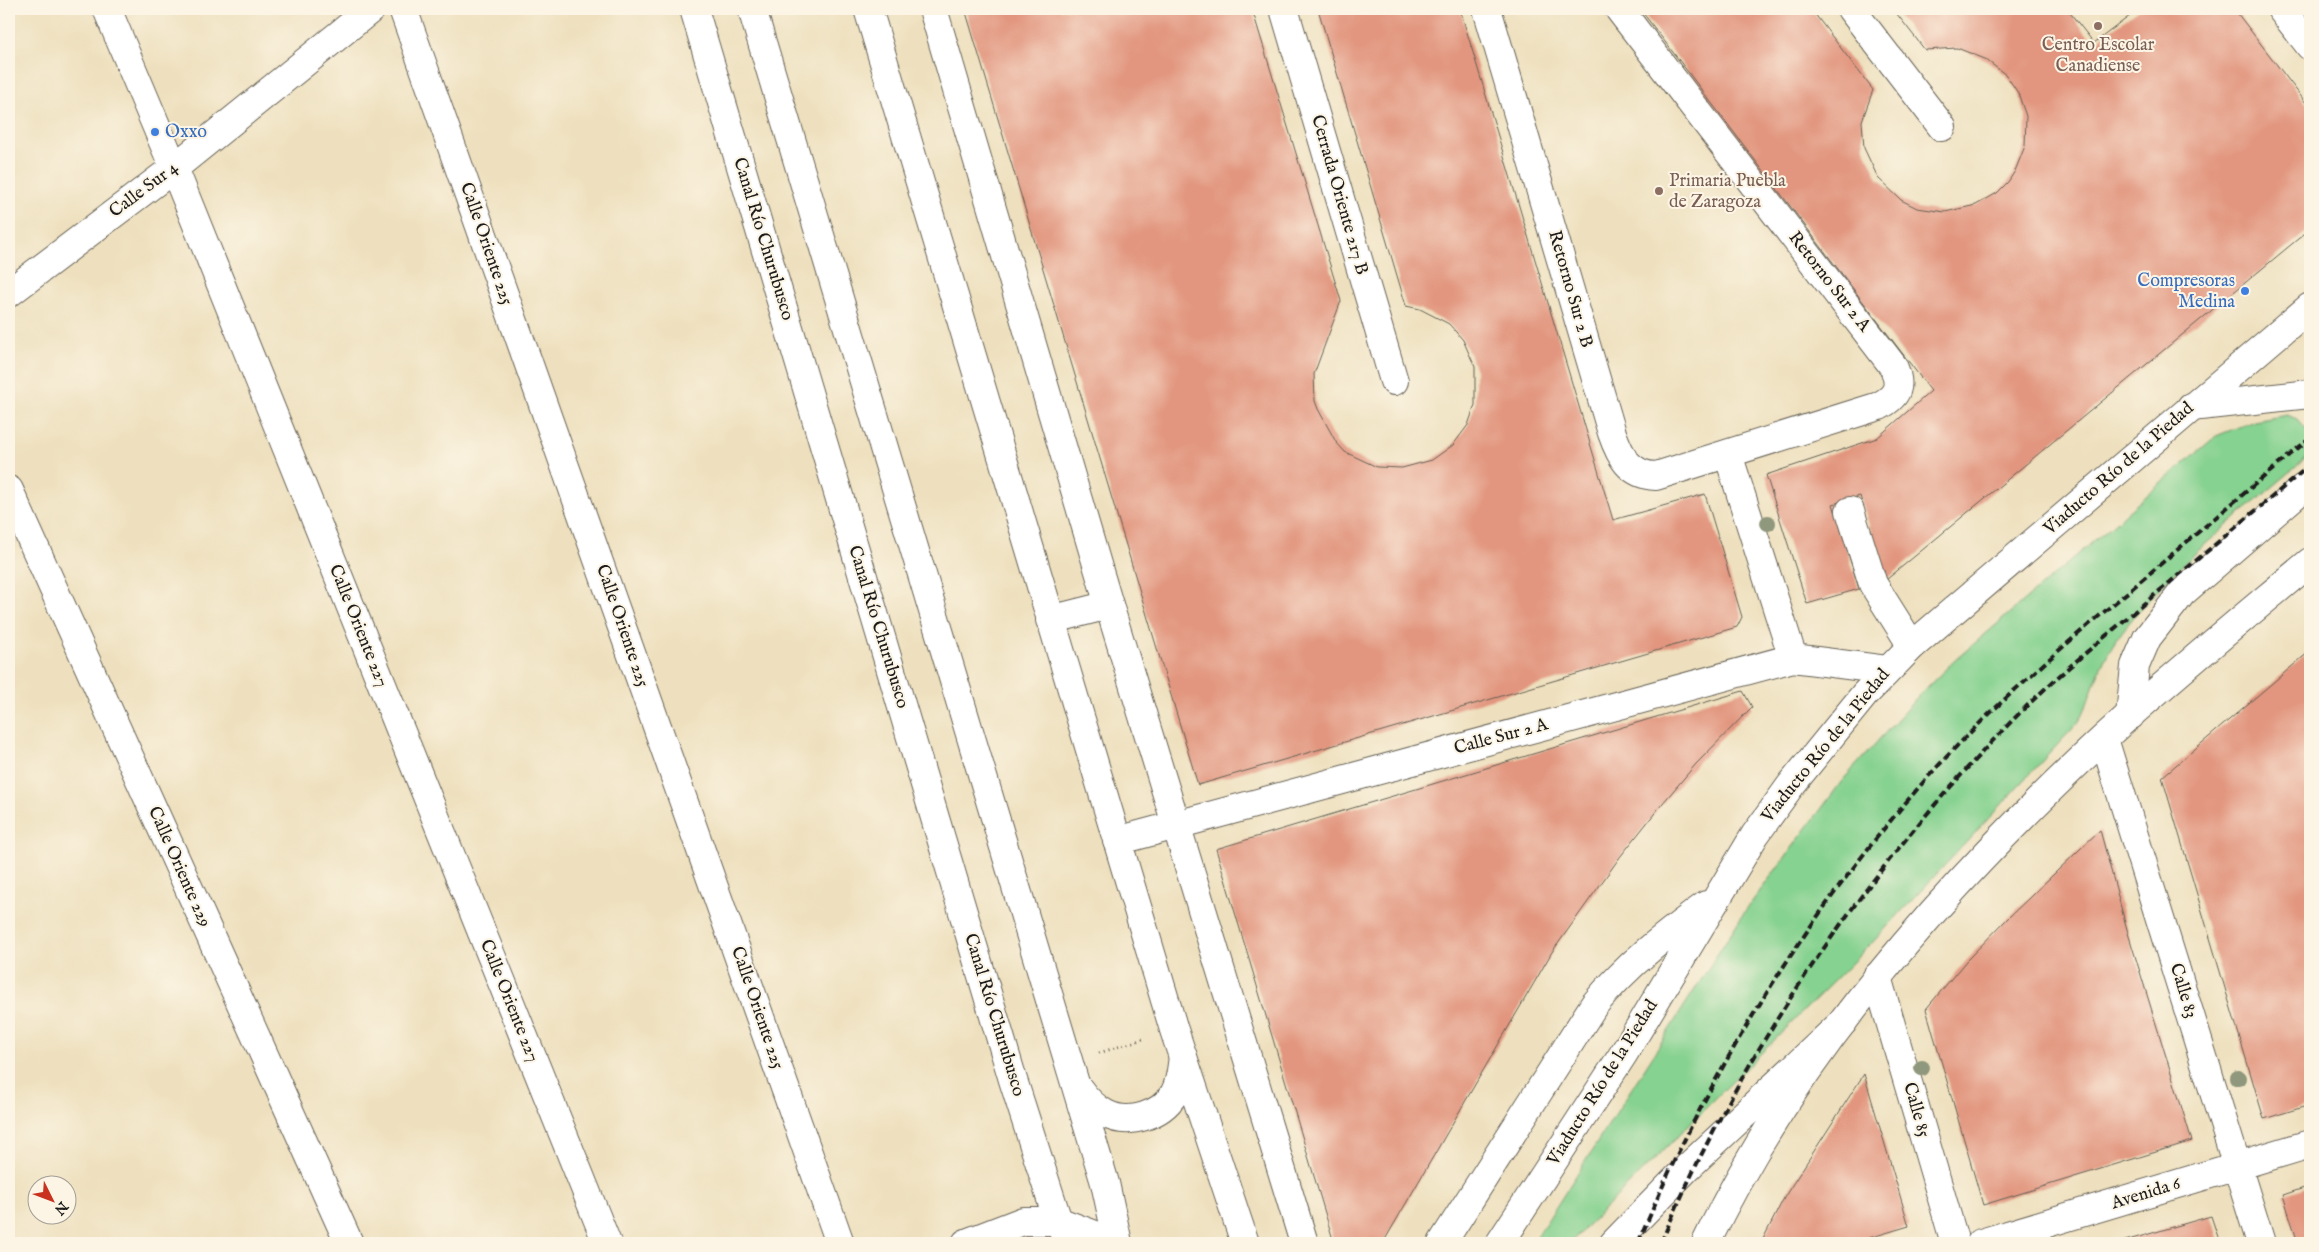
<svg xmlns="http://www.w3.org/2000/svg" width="2319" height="1252" font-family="'IM FELL English',serif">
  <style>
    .green { fill: #86d290; stroke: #517756 }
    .building { fill: #e2967f }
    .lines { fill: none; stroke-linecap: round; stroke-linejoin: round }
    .minor-casing { stroke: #666155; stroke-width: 30 }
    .major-casing { stroke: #666155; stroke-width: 30 }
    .highway-casing { stroke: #666155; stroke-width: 30 }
    .path { stroke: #666155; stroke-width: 3; stroke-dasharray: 1 4; stroke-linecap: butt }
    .minor { stroke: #fff; stroke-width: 28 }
    .major { stroke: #fff; stroke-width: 28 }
    .highway { stroke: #fff; stroke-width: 28 }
    .rail { stroke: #1c1c1c; stroke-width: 4; stroke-dasharray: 8 4; stroke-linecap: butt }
    .tree { fill: #8f977b }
    .education-dot { fill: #8d6e63; stroke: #fcf5e5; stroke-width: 2 }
    .shop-dot { fill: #3f7fe0; stroke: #fcf5e5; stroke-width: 2 }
    .labels { text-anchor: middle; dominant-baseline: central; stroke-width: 4; stroke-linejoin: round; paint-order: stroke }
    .education-label { font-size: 18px; fill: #785e54; stroke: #fcf5e5 }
    .shop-label { font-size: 18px; fill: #366cbe; stroke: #fcf5e5; text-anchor: start }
    .street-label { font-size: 18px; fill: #1c1c1c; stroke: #fcf5e5 }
  </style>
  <rect width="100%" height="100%" fill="#fcf5e5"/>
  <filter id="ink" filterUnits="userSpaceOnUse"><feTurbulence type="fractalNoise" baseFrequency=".02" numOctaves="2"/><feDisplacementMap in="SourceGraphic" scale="10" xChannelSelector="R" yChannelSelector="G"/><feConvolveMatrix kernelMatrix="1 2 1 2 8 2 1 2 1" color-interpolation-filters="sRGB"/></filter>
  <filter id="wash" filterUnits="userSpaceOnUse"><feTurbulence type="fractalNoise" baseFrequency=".0096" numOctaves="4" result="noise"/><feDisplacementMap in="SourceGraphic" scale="20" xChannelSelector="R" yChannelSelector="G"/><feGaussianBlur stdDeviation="1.12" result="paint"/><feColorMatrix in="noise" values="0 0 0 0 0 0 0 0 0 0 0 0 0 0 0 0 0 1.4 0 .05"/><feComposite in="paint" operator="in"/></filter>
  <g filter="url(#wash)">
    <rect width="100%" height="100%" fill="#eee0be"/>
    <path class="green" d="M2287,415L2297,419L2310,434V451L2303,461C2240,516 2169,568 2119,636C2107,652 2099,671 2092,690C2087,703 2085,713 2077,724L1872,943L1570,1243H1533L1722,947L1745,911L1842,781L1919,695L1954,661L2216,436L2254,421Z"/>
    <g id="blocks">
      <g class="building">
        <path d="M965,9H1252L1341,301L1314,374L1315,401L1318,409L1336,442L1345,452L1377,467L1402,468L1432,460L1453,445L1468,425L1475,405V367L1463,340L1449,324L1420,309L1406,306L1318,9H1460L1613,520L1705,494L1742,617L1737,627L1198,785Z"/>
        <path d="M1640,9H1811L1873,90L1862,121L1864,148L1878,178L1901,200L1917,208L1945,212L1976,205L1997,193L2008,182L2015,171L2025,146L2026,116L2018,93L2006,75L1985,59L1957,48L1925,50L1893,9H2067L2094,43L2139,9H2234L2310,108V229L1886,580L1860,496L1833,504L1859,589L1807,604L1766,475L1877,438L1931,391Z"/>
        <path d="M2310,651V1105L2264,1119L2162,777Z"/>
        <path d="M1743,691L1752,707L1696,764L1662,804L1620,857L1552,952L1383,1243H1334L1216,849Z"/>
        <path d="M2100,830L2128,933L2192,1141L1983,1205L1926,1009L1966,961L2009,917Z"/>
        <path d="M1864,1074L1909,1226L1852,1243H1761L1785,1196Z"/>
        <path d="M2310,1186V1243H2298L2283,1195Z"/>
        <path d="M2211,1216L2220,1243H2118Z"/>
      </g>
    </g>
  </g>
  <g filter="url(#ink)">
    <use href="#blocks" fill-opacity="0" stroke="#666155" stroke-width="1"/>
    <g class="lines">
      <g class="minor-casing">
        <g id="minor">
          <path d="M107,9L174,168L607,1243"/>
          <path d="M403,9L840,1243"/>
          <path d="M694,9L1013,1080L1058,1221L1070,1243"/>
          <path d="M933,9L1109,605L1304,1243"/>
          <path d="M1284,9L1394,381"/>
          <path d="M1487,9L1612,433C1620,456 1629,475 1656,476L1879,406C1898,396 1902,386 1893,366L1619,9"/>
          <path d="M1851,9L1942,127"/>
          <path d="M2281,9L2310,46"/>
          <path d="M9,293L174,168L371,9"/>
          <path d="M1728,454L1793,658"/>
          <path d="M9,490L349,1243"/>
          <path d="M1850,511L1873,584L1912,646"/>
          <path d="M2104,739L2261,1243"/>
          <path d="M1117,841L1793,658L1887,670"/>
          <path d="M1877,977L1955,1243"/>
          <path d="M966,1243L1023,1221H1058L1117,1243"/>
          <path d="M1981,1243L2310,1144"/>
        </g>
      </g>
      <g class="major-casing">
        <g id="major">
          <path d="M752,9L1105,1183L1118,1243"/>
          <path d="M868,9L1174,1030L1245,1243"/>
          <path d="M2191,407L2310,394"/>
          <path d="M1050,620L1109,605"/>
          <path d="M2130,716L2135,666L2147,638L2182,593L2310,482"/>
          <path d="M1078,1088C1086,1099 1094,1108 1106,1114C1129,1126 1161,1115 1174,1094C1181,1082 1181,1069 1183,1057"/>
          <path d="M1442,1243L1594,1005C1628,964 1663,937 1706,905"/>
          <path d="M1500,1243L1624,1053L1755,835L1791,785L1865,694L1912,646L2310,307"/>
          <path d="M1706,1243C1796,1053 1950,881 2103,739C2170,678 2241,620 2310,562"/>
        </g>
      </g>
      <g class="highway-casing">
        <path id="highway" d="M1614,1243L1688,1167L1843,1022"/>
      </g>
      <path class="path" d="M1099,1053L1143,1039"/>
      <use href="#minor" class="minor"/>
      <use href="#major" class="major"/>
      <use href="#highway" class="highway"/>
      <g class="rail">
        <path d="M1638,1243C1651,1214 1663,1184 1677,1155C1743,1019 1827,891 1927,778C1990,708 2063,646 2135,586C2193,536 2252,487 2310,438"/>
        <path d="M1661,1243C1740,1054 1863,874 2006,727C2047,684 2094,646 2140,607C2197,560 2254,512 2310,465"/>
      </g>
    </g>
    <g class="tree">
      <circle cx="1768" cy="523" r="8"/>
      <circle cx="1922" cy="1068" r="8"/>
      <circle cx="2238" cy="1078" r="8"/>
    </g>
  </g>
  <g class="education-dot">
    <circle cx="2098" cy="26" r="5"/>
    <circle cx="1659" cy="191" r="5"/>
  </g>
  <g class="shop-dot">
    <circle cx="155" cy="132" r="5"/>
    <circle cx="2245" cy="291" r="5"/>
  </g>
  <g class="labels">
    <g class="education-label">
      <text x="2098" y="45">Centro Escolar<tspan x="2098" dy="21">Canadiense</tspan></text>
      <text x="1669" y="181" text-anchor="start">Primaria Puebla<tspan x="1669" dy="21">de Zaragoza</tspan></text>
    </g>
    <g class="shop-label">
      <text x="165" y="132">Oxxo</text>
      <text x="2235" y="281" text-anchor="end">Compresoras<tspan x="2235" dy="21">Medina</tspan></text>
    </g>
    <g class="street-label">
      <text transform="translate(144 190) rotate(-37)">Calle Sur 4</text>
      <text transform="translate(1339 195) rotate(74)">Cerrada Oriente 217 B</text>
      <text transform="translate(763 239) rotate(73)">Canal Río Churubusco</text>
      <text transform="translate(486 244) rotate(71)">Calle Oriente 225</text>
      <text transform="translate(1829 282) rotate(52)">Retorno Sur 2 A</text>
      <text transform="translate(1570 289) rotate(74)">Retorno Sur 2 B</text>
      <text transform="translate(2119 469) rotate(-41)">Viaducto Río de la Piedad</text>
      <text transform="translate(358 626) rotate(68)">Calle Oriente 227</text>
      <text transform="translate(622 626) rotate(71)">Calle Oriente 225</text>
      <text transform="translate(878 627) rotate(73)">Canal Río Churubusco</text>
      <text transform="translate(1501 737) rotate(-15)">Calle Sur 2 A</text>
      <text transform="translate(1826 746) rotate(-51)">Viaducto Río de la Piedad</text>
      <text transform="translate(179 867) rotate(66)">Calle Oriente 229</text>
      <text transform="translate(2183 991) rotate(73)">Calle 83</text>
      <text transform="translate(509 1001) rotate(68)">Calle Oriente 227</text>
      <text transform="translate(757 1008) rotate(71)">Calle Oriente 225</text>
      <text transform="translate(994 1015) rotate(73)">Canal Río Churubusco</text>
      <text transform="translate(1603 1083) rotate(-58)">Viaducto Río de la Piedad</text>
      <text transform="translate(1916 1110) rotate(74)">Calle 85</text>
      <text transform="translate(2146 1194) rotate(-17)">Avenida 6</text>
    </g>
  </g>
  <rect width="2319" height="1252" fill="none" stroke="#fcf5e5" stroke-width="30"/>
  <g transform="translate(52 1200) rotate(132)"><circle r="24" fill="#fcf5e5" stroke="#a29e95"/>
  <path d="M0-4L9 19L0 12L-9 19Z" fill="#c8321e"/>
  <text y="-8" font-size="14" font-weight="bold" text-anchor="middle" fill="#1c1c1c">N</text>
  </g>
</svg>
